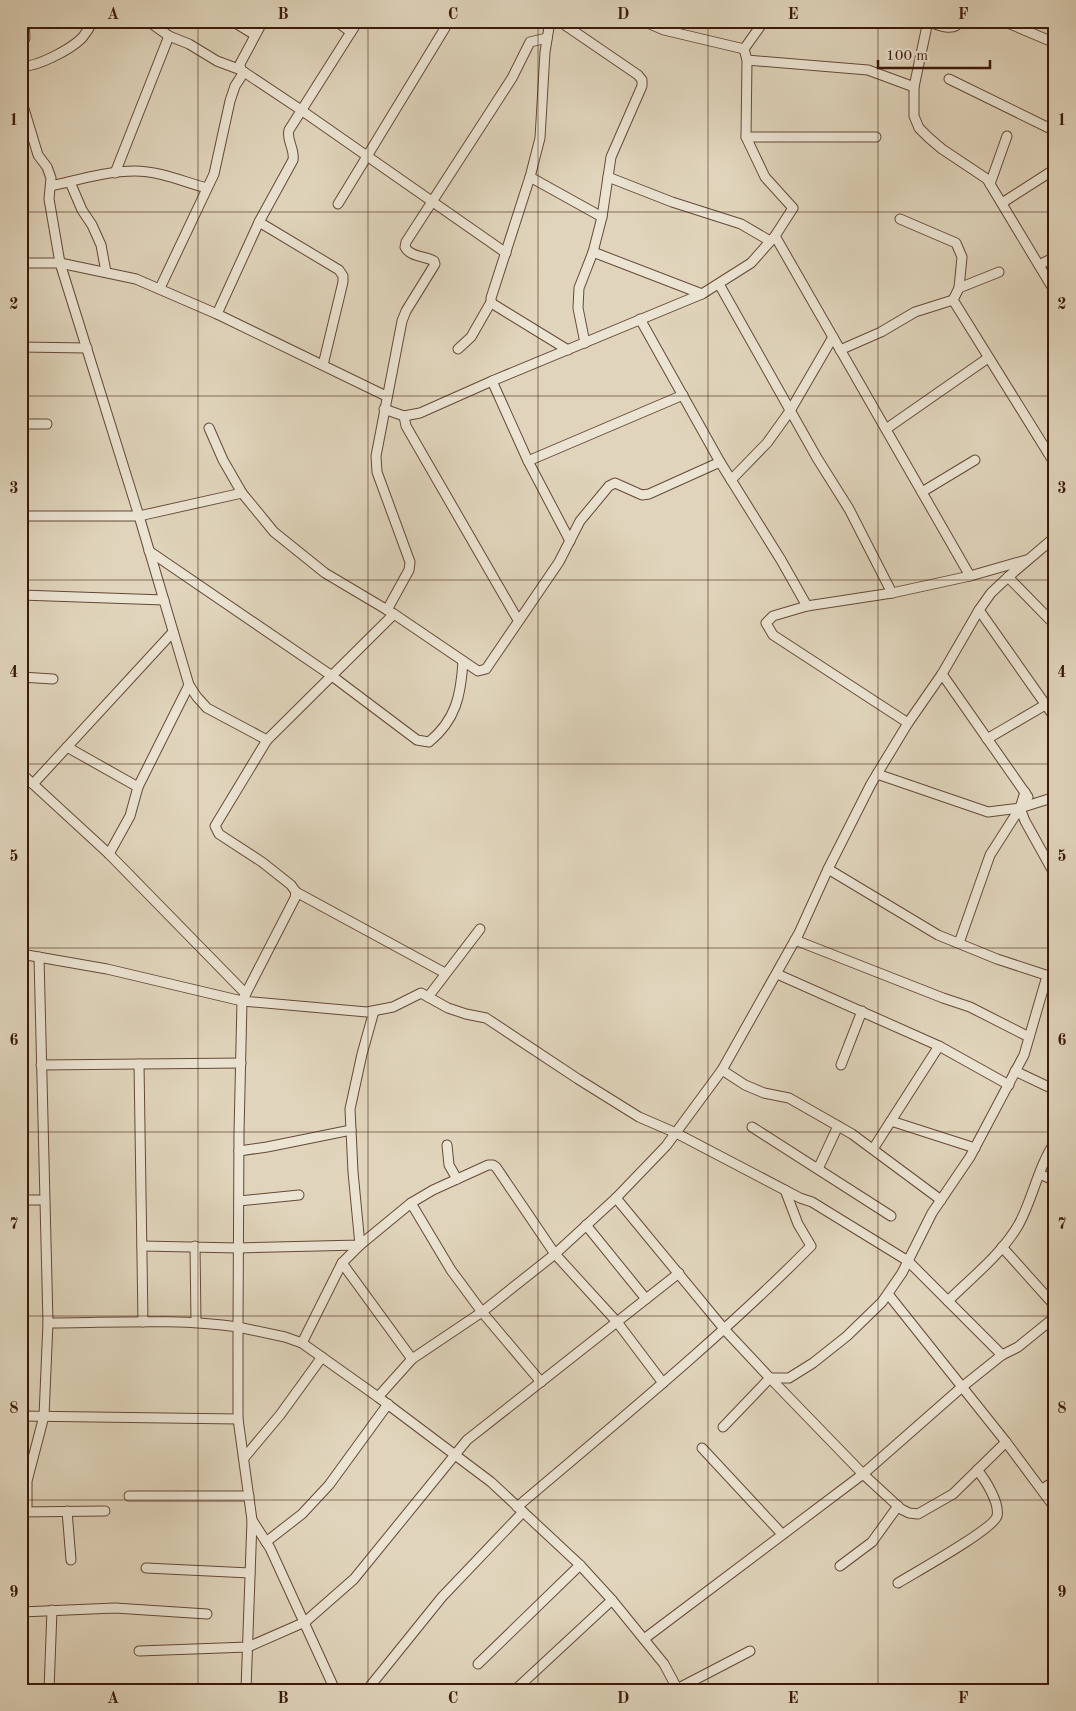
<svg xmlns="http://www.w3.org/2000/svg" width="1076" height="1711" font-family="'Old Standard TT',serif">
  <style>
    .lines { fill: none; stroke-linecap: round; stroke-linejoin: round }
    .street-casing { stroke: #654936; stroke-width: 11 }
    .street { stroke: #ebe4d3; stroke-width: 9 }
    .grid { fill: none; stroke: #3c1a09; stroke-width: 1; stroke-opacity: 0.55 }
    .neatline { fill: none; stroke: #3c1a09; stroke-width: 2 }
    .grid-label { font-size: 16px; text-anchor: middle; font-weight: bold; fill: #3c1a09 }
  </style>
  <rect width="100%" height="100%" fill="#e0d5bc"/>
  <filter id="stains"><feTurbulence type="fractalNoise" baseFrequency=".004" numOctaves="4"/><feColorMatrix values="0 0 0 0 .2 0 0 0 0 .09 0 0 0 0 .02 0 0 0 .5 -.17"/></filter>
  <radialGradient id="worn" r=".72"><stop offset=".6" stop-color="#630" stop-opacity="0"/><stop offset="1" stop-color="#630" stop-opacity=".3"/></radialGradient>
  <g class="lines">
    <g class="street-casing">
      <g id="street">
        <path d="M148,21L169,36L189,44L217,61L241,70"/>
        <path d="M232,21L255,35"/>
        <path d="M263,21L240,64L241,70L301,110L506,253"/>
        <path d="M336,21L351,32"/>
        <path d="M559,21L638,75L642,80V86L611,157L602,217L593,252L579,288L578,308L585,343"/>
        <path d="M643,21L664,30L744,49"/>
        <path d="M927,21C938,25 953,33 961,21"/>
        <path d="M928,21L914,87V116L919,128L929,138L942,149L987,179L1055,292"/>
        <path d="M1003,21L1055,43"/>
        <path d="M21,47L25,38L24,21"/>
        <path d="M744,49L764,21"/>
        <path d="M747,60L868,70L914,87"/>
        <path d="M21,66C36,68 71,49 82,38C86,33 90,27 93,21"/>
        <path d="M949,79L1055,131"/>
        <path d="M21,99L38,155L47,167L51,178L49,199L60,263L139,516L189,685L197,697L207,708L267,740"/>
        <path d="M746,137H876"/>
        <path d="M115,173L169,36"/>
        <path d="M530,177L602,217"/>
        <path d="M608,177L672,202L741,224L770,241"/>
        <path d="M70,182L82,210L92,225L101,245L106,272"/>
        <path d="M990,184L1007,136"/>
        <path d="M51,186C78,180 107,171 135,171C159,171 184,182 207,188"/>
        <path d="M1002,203L1055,169"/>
        <path d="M338,204L445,28"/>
        <path d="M900,219L956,243L962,257L959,288"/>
        <path d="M259,222L339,270L343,276V282L323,365"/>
        <path d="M775,236L970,576"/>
        <path d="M593,252L702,294"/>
        <path d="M21,263H60L136,279L217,314L386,396"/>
        <path d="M1039,265L1055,257"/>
        <path d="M999,272L959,288L953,300L1055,464"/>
        <path d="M719,284L817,458L849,509L892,593"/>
        <path d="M160,288L214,174L230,101L235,86L244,72"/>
        <path d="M491,302L493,304L568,350"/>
        <path d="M217,314L259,222L293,160C295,149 286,140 289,130L358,21"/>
        <path d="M640,319L720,462L781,560L807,606"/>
        <path d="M21,347L87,348"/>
        <path d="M458,349L471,337L491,302V298L530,177L540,138L545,52L550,21"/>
        <path d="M840,350L881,332L915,312L953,300"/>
        <path d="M492,381L528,461L570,541"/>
        <path d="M384,409L404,416L420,413L492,381L702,294L751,263L775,236L793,208L765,177L746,137L747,60L744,49"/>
        <path d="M404,416L406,426L518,620"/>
        <path d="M21,424H47"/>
        <path d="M209,428L223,460L242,493L274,532L325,573L394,614L478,671L486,669L559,562L580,521L609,486L615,483L642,495L649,494L720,462"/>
        <path d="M886,429L988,358"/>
        <path d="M528,461L683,395"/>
        <path d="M731,480L767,443L790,411L833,337"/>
        <path d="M922,492L975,460"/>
        <path d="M21,516H139L242,493"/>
        <path d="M149,551L332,676L417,740L429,742C456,720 461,695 463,661"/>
        <path d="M1008,577L1055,625"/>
        <path d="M21,595L164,600"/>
        <path d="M387,610L409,570L410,562L377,472L376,456L402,321L406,311L435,264L434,261C425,256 410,257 405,247L406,242L512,78L530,42L547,38"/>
        <path d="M979,610L1055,718"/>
        <path d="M394,614L267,740L215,826L219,834L262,862L291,885L296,892L445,973"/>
        <path d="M942,674L1028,797"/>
        <path d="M21,677L53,679"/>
        <path d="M908,723L773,635L766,623L773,616L807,606L892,593L970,576L1026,560"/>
        <path d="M987,739L1045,705"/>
        <path d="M67,747L138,787"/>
        <path d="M21,773L109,854L246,994"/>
        <path d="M877,774L988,812L1020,808L1055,797"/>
        <path d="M33,784L173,632"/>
        <path d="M1020,808L1025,821L1055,875"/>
        <path d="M109,854L130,816L138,787L189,685"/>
        <path d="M828,869L938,935L997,959L1055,978"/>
        <path d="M296,892L295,898L242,1001L367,1012L393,1007L421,993L448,1008L466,1014L486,1018L578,1079L639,1117L676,1133L800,1198L812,1202L908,1261L1002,1355"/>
        <path d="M795,940L943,998L970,1007L1029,1037"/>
        <path d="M959,943L990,855L1020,808L1025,792"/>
        <path d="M21,954L107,969L242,1001L239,1133L238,1327C175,1318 111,1323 48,1323L44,1416L27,1481V1512"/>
        <path d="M39,957L48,1323"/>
        <path d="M777,974L939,1046L1009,1085"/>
        <path d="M428,997L480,929"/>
        <path d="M139,1064L143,1322"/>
        <path d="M41,1065L241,1063"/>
        <path d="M841,1065L862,1011"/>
        <path d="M722,1070L745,1085L764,1093L789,1098L852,1134L941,1200"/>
        <path d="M1015,1071L1055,1090"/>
        <path d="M891,1121L975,1148"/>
        <path d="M752,1127L891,1216"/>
        <path d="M447,1145L449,1165L457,1179"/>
        <path d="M873,1149L939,1046"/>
        <path d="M239,1151L267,1147L351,1130"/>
        <path d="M818,1169L838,1126"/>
        <path d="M1040,1174L1055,1181"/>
        <path d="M616,1198L725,1330L770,1378H789L813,1363L847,1336L882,1302L902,1273L932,1213L970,1157L1024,1055L1047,976"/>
        <path d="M21,1200H44"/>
        <path d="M239,1201L299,1195"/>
        <path d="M411,1203L433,1190L488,1165H493L496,1167L555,1254L617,1322L663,1383"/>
        <path d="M586,1225L646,1299"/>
        <path d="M142,1246L238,1248L360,1245L353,1172L350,1109L362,1054L374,1011"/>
        <path d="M195,1246L196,1322"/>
        <path d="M1002,1247L1055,1306"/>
        <path d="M342,1263L412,1359"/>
        <path d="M888,1294L1006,1442L1055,1508"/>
        <path d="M948,1301C972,1277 1002,1254 1019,1224C1033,1198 1038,1167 1055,1142"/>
        <path d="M302,1343L342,1263L360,1245L411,1203L451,1270L482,1312L541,1382"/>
        <path d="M378,1397L491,1482L580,1565L612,1600L664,1664L678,1690"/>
        <path d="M21,1416L238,1419V1327L285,1337L302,1343L378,1397L412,1359L482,1312L555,1254L616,1198L666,1146L722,1070L799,933L828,869L871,784L908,723L942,674L979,610L991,593L1008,577L1055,537"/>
        <path d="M238,1419L252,1520L270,1548L335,1690"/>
        <path d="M723,1427L770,1378L863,1474L901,1509L909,1513L918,1514L953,1494L1006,1442"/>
        <path d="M702,1448L782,1534"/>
        <path d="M244,1458L280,1415L322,1357"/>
        <path d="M1042,1489L1055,1481"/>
        <path d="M129,1496H249"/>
        <path d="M517,1507C617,1422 719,1339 811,1246L798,1224L785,1190"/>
        <path d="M67,1511L71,1560"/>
        <path d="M21,1512L105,1511"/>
        <path d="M266,1542L302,1514L329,1485L388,1404"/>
        <path d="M840,1566L872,1542L898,1506"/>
        <path d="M146,1568L250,1573"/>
        <path d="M898,1583C914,1573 994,1529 997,1516C1000,1503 985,1479 977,1470"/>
        <path d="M21,1612L115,1608L207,1614"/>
        <path d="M644,1639L863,1474L962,1387L1002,1355L1018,1347L1055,1317"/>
        <path d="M139,1651L248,1647L305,1622L354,1579L467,1440L679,1273"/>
        <path d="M478,1664L580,1565"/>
        <path d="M677,1689L750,1651"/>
        <path d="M49,1690L52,1610"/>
        <path d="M246,1690L252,1520"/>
        <path d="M367,1690L442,1597L523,1512"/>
        <path d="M515,1690L612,1600"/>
      </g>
    </g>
    <use href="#street" class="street"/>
  </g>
  <path class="grid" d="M198,21V1690M368,21V1690M538,21V1690M708,21V1690M878,21V1690M21,212H1055M21,396H1055M21,580H1055M21,764H1055M21,948H1055M21,1132H1055M21,1316H1055M21,1500H1055"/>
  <rect width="1076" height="1711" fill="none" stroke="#e0d5bc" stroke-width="55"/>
  <path d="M878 60v8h112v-8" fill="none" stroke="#3c1a09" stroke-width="2.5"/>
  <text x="886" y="60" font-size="15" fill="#3c1a09" stroke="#ebe4d3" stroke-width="4" paint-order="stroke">100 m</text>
  <rect x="28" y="28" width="1020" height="1656" class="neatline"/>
  <g class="grid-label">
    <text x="113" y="19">A</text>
    <text x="283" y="19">B</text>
    <text x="453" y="19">C</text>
    <text x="623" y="19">D</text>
    <text x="793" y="19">E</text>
    <text x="963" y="19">F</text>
    <text x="14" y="125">1</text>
    <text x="1062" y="125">1</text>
    <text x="14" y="309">2</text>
    <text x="1062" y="309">2</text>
    <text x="14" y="493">3</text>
    <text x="1062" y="493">3</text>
    <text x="14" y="677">4</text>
    <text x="1062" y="677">4</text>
    <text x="14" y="861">5</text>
    <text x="1062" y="861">5</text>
    <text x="14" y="1045">6</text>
    <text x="1062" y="1045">6</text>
    <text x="14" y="1229">7</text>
    <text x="1062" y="1229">7</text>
    <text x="14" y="1413">8</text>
    <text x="1062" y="1413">8</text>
    <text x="14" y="1597">9</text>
    <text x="1062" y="1597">9</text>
    <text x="113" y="1703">A</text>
    <text x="283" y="1703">B</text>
    <text x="453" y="1703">C</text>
    <text x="623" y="1703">D</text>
    <text x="793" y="1703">E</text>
    <text x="963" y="1703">F</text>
  </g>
  <rect width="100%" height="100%" filter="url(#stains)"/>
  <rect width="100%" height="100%" fill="url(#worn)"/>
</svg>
